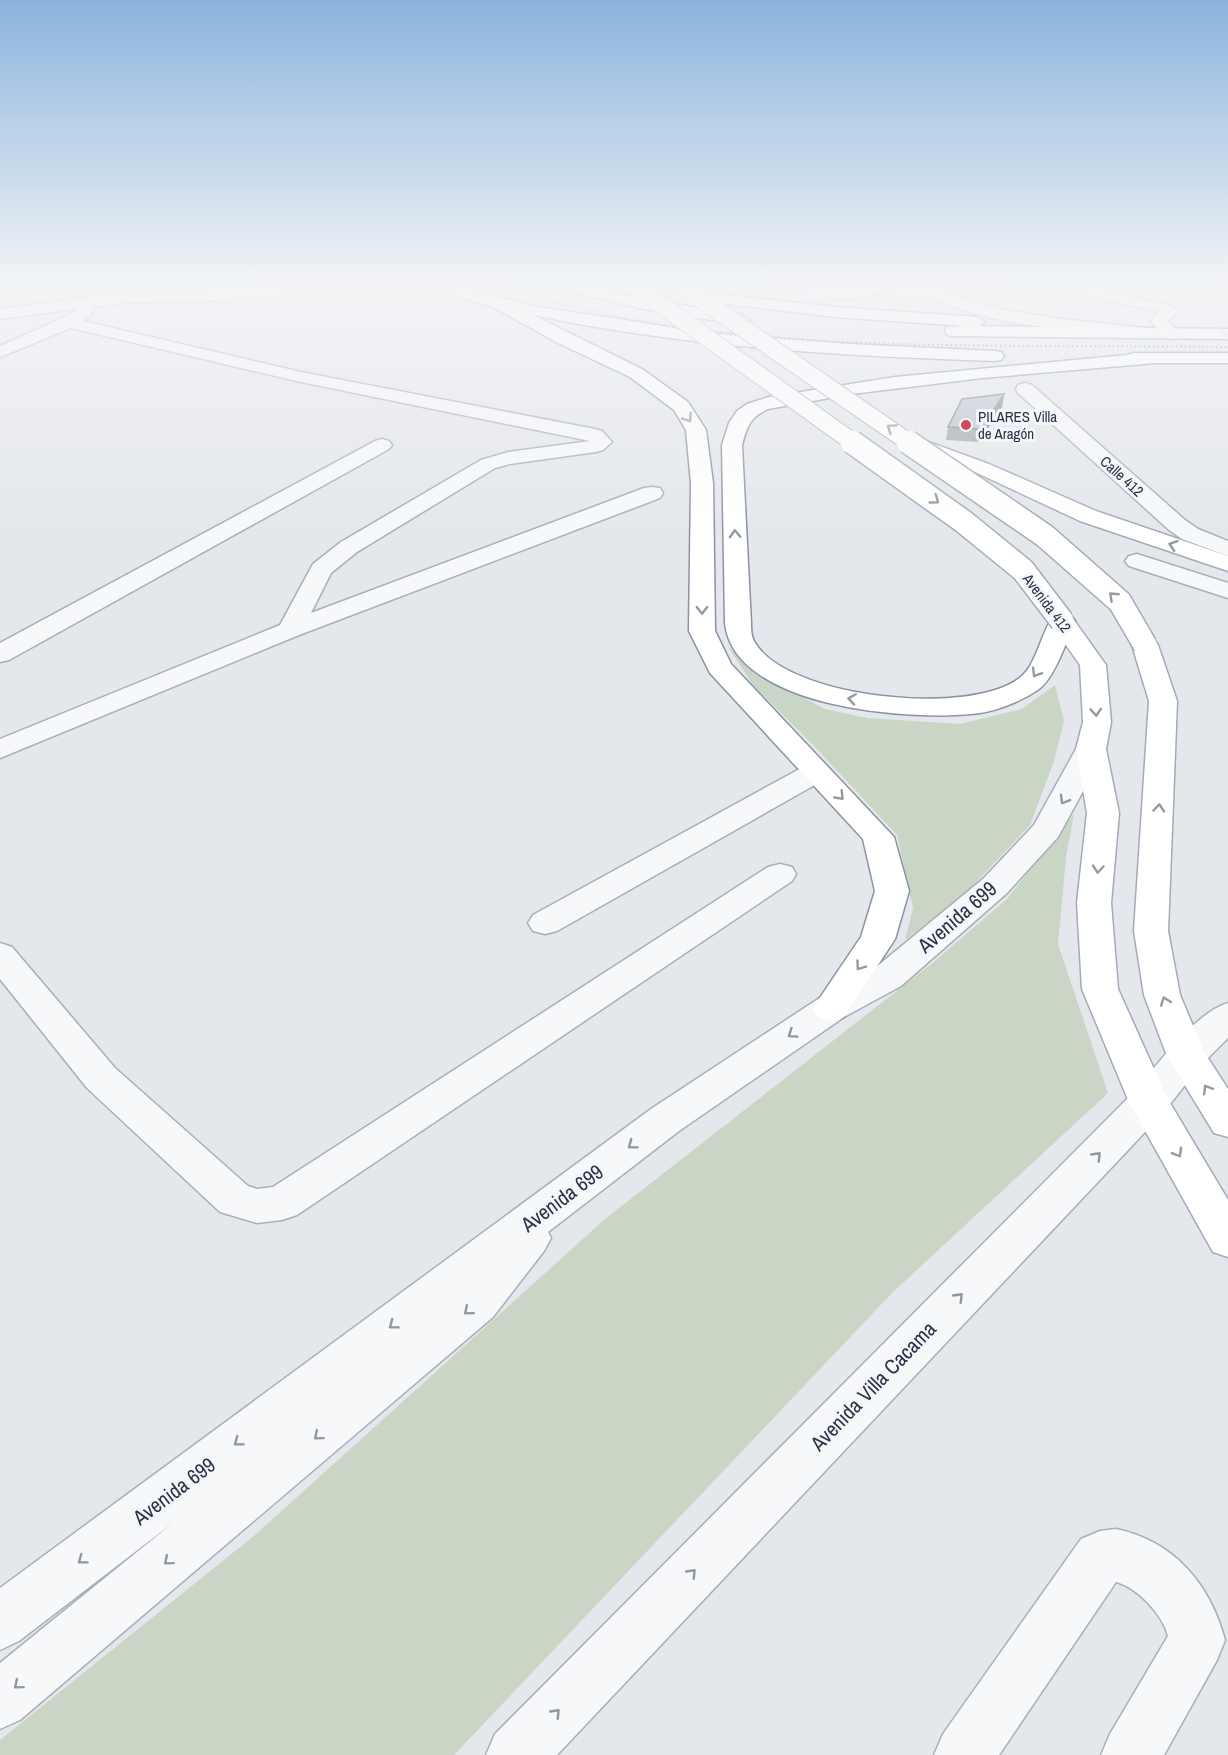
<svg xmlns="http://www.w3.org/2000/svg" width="1228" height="1755" font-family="'Archivo Narrow',sans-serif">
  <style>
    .built { fill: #d2d6de }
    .green { fill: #c9d6c5 }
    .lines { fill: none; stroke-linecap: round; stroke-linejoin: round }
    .minor-casing { stroke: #a9aeb7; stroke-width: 3 }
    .major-casing { stroke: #a3abb8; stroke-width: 3 }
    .highway-casing { stroke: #8b94a3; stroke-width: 3 }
    .minor { fill: #f7f8fa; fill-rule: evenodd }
    .major { fill: #fff; fill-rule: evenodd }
    .highway { fill: #fff; fill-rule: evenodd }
    .rail { stroke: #7d8696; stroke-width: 2; stroke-dasharray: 1.5 3; stroke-linecap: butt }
    .major-bridge-far1-casing { stroke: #a3abb8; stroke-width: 19; stroke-linecap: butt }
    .major-bridge-casing { stroke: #a3abb8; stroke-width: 26; stroke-linecap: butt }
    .path-bridge { stroke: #c2c5cb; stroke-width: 2; stroke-dasharray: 2 2; stroke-linecap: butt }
    .major-bridge-far1 { stroke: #fff; stroke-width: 17 }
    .major-bridge { stroke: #fff; stroke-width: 23 }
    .wall { fill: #a1a5ae }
    .shaded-wall { fill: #83868d }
    .building { fill: #bbc0ca; stroke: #83868d; stroke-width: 1.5 }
    .oneway { stroke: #959aa2 }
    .oneway2 { stroke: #9196a0 }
    .poi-dot { fill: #d1495b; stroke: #f4f6f9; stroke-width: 2 }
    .labels { text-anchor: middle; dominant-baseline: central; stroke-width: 6; stroke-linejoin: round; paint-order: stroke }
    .far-poi-label { font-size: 15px; fill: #2b3445; stroke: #f4f6f9; text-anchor: start }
    .far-street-label { font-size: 15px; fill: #2b3445; stroke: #f4f6f9 }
    .near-street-label { font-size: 21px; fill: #2b3445; stroke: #f4f6f9 }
  </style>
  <rect width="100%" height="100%" fill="#e4e7ec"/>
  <path class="built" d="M743,283H863L838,290L820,291Z"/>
  <g class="green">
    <path d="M0,283H155L78,289L0,302Z"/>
    <path d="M728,647L767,678L825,709L867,718L960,724L1022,709L1055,685L1064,721L1054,761L1030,825L967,892L905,940L913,908L897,835L814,746L753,685Z"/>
    <path d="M1074,814L1066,857L1058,944L1108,1093L893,1292L454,1755H0V1740L255,1535L605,1219L935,961L1007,899Z"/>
  </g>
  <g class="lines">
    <g class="minor-casing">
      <g id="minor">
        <path d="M309,283H444L447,286L439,291L354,287L231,300L122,303L92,307V314L83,321L301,372L595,429L602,431L612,442L603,450L596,452L510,464L495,468L357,552L331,573L311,613L644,488L652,487L660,488L663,493L660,498L299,635L0,758V739L280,625L313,564L341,542L481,460L508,452L590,441L301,382L71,328L0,357V346L76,312L77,309L0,319V309L122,293L231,290Z"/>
        <path d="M917,283H935L949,293L999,309L1062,319L1146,328L1154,333L1146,338C1093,332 950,326 917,283Z"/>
        <path d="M1043,283H1070L1172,306L1177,312L1168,321L1179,334L1171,339L1165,338L1151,321L1159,312L1046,286Z"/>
        <path d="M1025,383L1032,385L1185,520L1198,529L1228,541V556L1182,539L1169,530L1018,393L1016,389L1018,385Z"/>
        <path d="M382,439L389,441L392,445L389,449L9,660L0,662V643L375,441Z"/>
        <path d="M1137,554L1228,583V598L1129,566L1125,561L1129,556Z"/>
        <path d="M1091,740L1101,743L1106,749L1058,837L1007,893L901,986L844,1017L679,1131L548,1232L551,1238L544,1251L493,1317L20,1720L0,1729V1663L174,1522L19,1641L0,1650V1588L651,1109L818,999L875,968L983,879L1034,825L1076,749L1081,743Z"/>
        <path d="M816,763L827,766L831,772L827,778L557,931L545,934L533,931L528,923L533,915L805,766Z"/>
        <path d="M780,864L792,867L796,874L792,881L297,1215L282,1220L257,1223L220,1212L87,1088L0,979V943L12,947L115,1068L248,1186L257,1189L273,1187L768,867Z"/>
        <path d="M1228,1003V1038L1200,1066L1163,1113L557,1755H486L495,1734L1135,1091C1157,1065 1195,1013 1228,1003Z"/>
        <path d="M1116,1529C1174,1541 1210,1584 1225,1640L1217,1660L1164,1755H1101L1110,1734L1168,1636C1163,1615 1137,1587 1116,1582L999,1755H934L943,1734L1081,1539L1100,1531Z"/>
      </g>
    </g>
    <g class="major-casing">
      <g id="major">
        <path d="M887,283L904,288H922L930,283L938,288L933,295L902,298L885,292L854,299L810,300L802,295L810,290L854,289Z"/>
        <path d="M912,436L989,464L1096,511L1228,556V571L1080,521L975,472L905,446L902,442L905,438Z"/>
        <path d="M1062,613L1071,616L1106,665L1111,722L1106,749L1119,813L1111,903L1118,989L1167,1098L1228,1200V1257L1213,1252L1129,1102L1082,989L1077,903L1087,813L1076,749L1083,722L1080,665L1049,621L1053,616Z"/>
        <path d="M1145,637L1154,639L1158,645L1177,701L1168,931L1180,995L1204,1052L1228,1089V1137L1214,1133L1167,1056L1144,995L1134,931L1149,701L1132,645L1136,639Z"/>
      </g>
    </g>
    <g class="highway-casing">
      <g id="highway">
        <path d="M422,283H444L539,307L703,332L849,344L995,351L1001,352L1004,356L1001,360L995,361C840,356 685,347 533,315L642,369L688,402L706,430L713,483L715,631L731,664L894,837L909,891L895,939L844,1017L831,1021L818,1017L813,1008L861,937L875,891L863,839L710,673L689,631L691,483L686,430L674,410L630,377L558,343L493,307L446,293L425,286Z"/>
        <path d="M545,283H571L644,299L742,315L750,320L742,325L644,309L548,286Z"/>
        <path d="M715,294L835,307L977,317L985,322L980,326L1228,329V339L953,336L947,335L945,331L947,327L965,326L835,317L709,302L707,299Z"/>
        <path d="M1134,353H1228V363H1156L982,378L852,394L768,409C750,417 747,427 742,445L751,623C751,628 751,636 754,641C785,699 974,718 1022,676C1036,664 1042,632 1053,616L1062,613L1071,616L1075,621C1067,640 1055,677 1039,689C1022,701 999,710 980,713C914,722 734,709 725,623L722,445L729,423L737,411L747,404L769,397L895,377L1127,355Z"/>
      </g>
    </g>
    <use href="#minor" class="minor"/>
    <use href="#major" class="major"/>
    <use href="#highway" class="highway"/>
    <path class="rail" d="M484,283C570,307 657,329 746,336C906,349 1068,345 1228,347"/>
    <g class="major-bridge-far1-casing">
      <g id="major-bridge-far1">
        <path d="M631,283L854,443"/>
        <path d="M677,283L910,443"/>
      </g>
    </g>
    <g class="major-bridge-casing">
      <g id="major-bridge">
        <path d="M852,442L964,522L1023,570L1062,621"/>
        <path d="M908,442L1045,536L1120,602L1145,645"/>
      </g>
    </g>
    <path class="path-bridge" d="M1210,320L1228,337"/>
    <use href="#major-bridge-far1" class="major-bridge-far1"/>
    <use href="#major-bridge" class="major-bridge"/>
  </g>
  <path class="wall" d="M1004,394L1002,407L979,442L946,440L948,427Z"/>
  <path class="shaded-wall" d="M1004,394L1002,407L979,442L981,429Z"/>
  <path class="building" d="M1004,394L981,429L948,427L962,399Z"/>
  <defs><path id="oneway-chevron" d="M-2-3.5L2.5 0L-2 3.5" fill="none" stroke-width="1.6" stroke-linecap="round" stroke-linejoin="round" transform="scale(1.5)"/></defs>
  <g class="oneway">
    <use href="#oneway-chevron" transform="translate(688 418) rotate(56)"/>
    <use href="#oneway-chevron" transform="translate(891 428) rotate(-146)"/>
    <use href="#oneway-chevron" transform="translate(935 500) rotate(36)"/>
    <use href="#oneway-chevron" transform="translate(735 534) rotate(-92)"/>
    <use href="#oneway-chevron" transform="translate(1173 545) rotate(-161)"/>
    <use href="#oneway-chevron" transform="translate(1113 596) rotate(-137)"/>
    <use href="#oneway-chevron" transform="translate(702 610) rotate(90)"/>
    <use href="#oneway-chevron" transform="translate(1036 673) rotate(121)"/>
    <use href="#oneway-chevron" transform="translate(852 699) rotate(-171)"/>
    <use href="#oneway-chevron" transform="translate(1096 712) rotate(86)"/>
    <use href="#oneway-chevron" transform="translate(840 796) rotate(46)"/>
    <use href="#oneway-chevron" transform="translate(1159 808) rotate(-85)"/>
    <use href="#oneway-chevron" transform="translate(1098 869) rotate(95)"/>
    <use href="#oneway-chevron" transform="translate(860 966) rotate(125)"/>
    <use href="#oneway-chevron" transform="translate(1165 1001) rotate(-110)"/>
    <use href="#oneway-chevron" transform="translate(1207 1089) rotate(-122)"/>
    <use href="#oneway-chevron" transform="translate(1178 1153) rotate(60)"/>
  </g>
  <g class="oneway2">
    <use href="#oneway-chevron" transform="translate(1064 800) rotate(120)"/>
    <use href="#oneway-chevron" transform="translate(792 1034) rotate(146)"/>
    <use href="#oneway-chevron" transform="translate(632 1145) rotate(143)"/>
    <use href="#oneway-chevron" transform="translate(1097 1156) rotate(-46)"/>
    <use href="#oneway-chevron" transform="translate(959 1297) rotate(-46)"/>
    <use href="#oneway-chevron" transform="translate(468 1311) rotate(140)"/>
    <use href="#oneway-chevron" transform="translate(393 1325) rotate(143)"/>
    <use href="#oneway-chevron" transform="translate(318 1436) rotate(140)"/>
    <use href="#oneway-chevron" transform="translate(238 1442) rotate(143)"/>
    <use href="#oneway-chevron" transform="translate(82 1560) rotate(143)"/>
    <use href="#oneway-chevron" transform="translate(168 1561) rotate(140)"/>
    <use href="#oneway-chevron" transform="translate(692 1573) rotate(-46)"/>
    <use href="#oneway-chevron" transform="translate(18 1685) rotate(140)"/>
    <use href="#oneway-chevron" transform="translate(556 1713) rotate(-46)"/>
  </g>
  <linearGradient id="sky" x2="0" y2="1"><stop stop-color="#8bb4dd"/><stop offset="0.54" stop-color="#f3f4f6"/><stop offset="1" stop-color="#f3f4f6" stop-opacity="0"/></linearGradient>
  <rect width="1228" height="528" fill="url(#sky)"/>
  <circle class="poi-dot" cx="966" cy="425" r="6"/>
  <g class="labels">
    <g class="far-poi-label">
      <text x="978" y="416">PILARES Villa<tspan x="978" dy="17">de Aragón</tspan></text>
    </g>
    <g class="far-street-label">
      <text transform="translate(1122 476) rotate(42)">Calle 412</text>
      <text transform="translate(1047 603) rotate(53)">Avenida 412</text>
    </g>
    <g class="near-street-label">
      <text transform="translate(957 917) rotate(-41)">Avenida 699</text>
      <text transform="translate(562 1198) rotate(-37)">Avenida 699</text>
      <text transform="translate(873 1386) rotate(-46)">Avenida Villa Cacama</text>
      <text transform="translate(174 1491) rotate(-37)">Avenida 699</text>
    </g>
  </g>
</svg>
